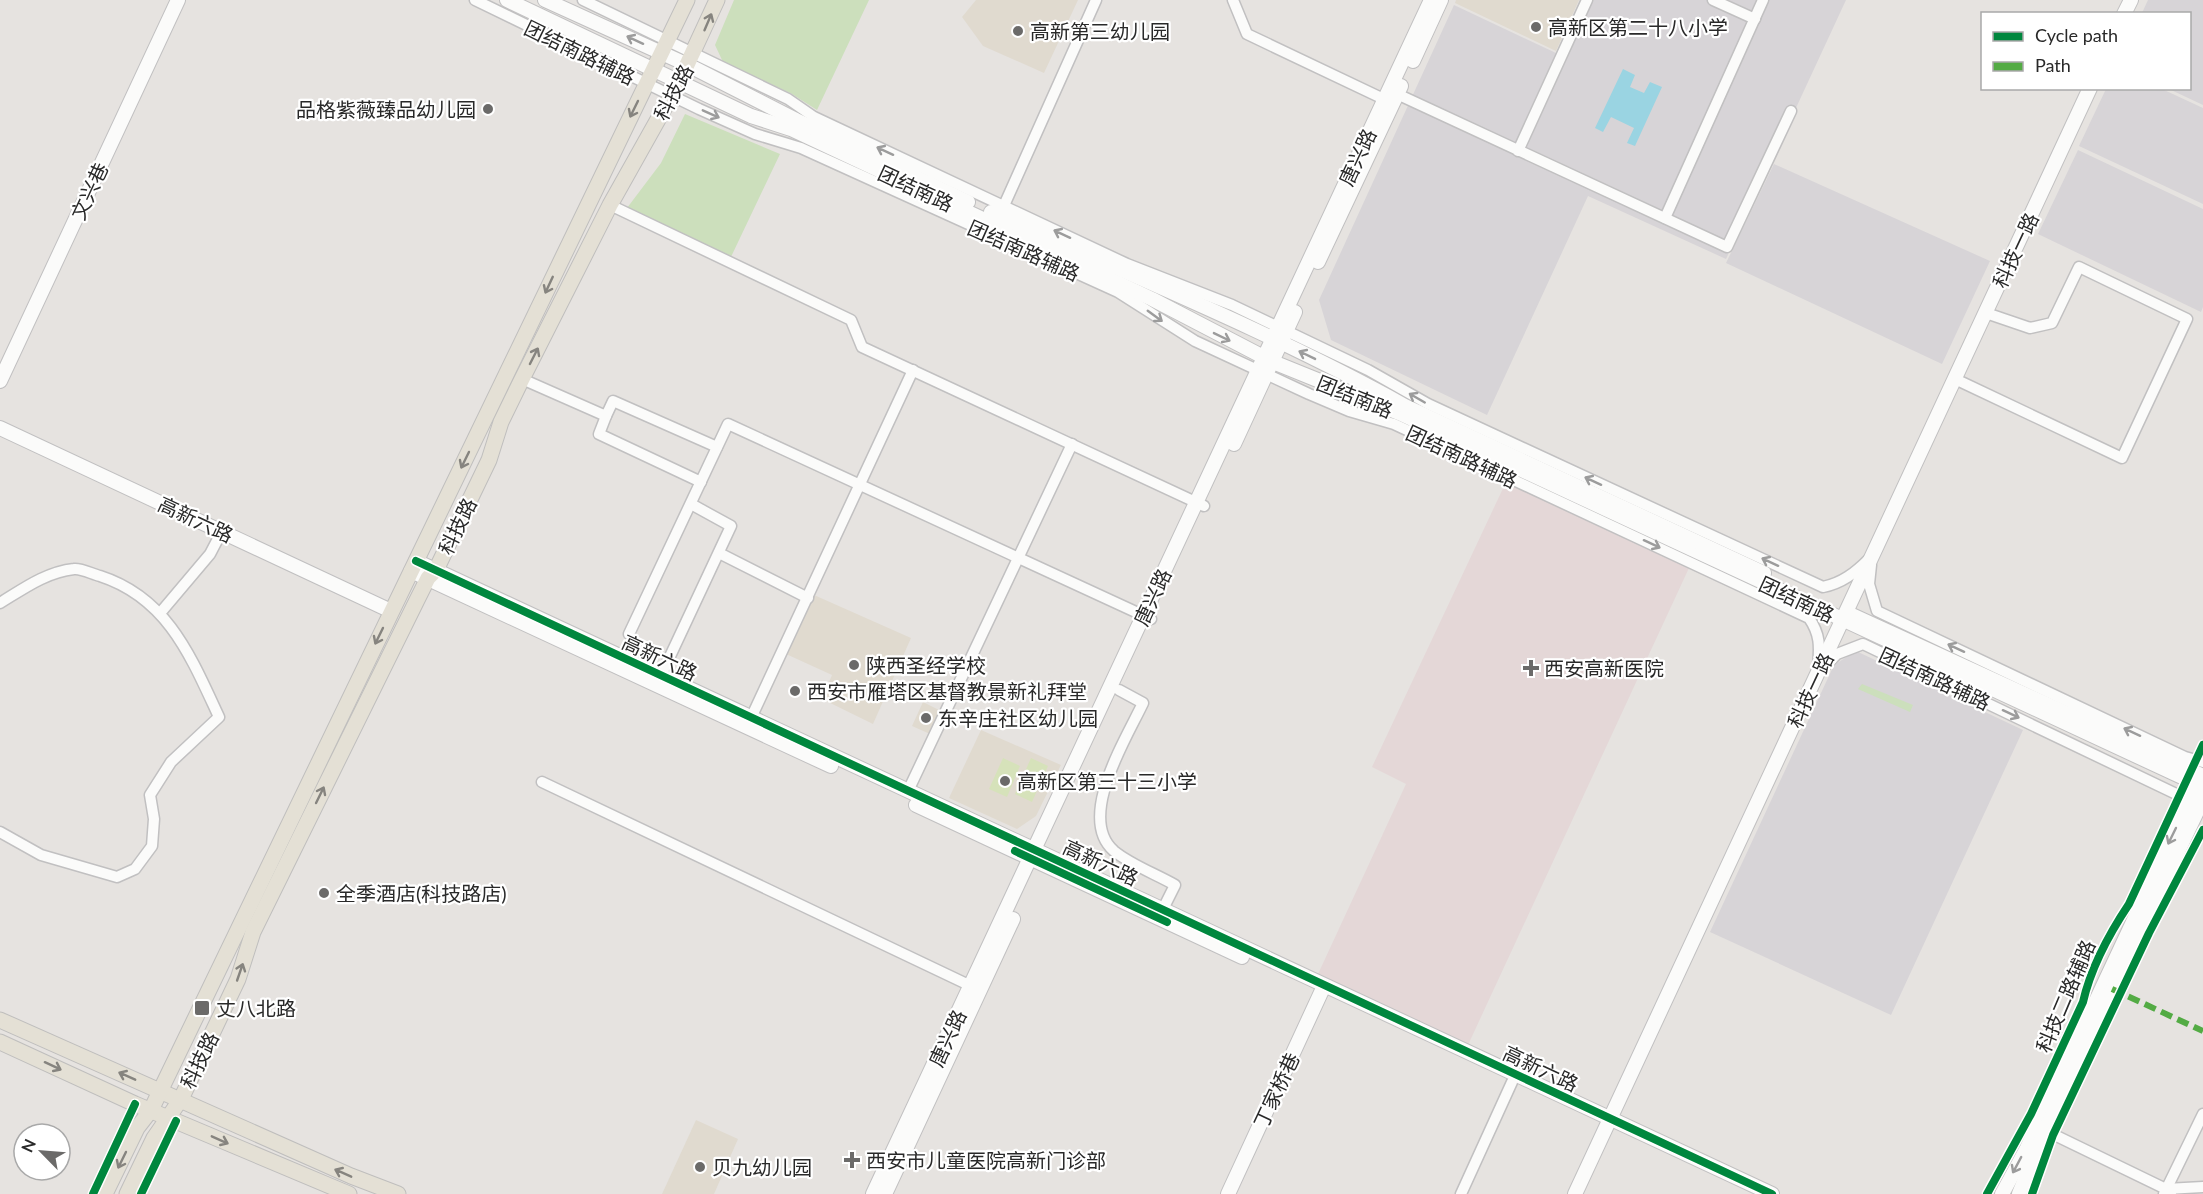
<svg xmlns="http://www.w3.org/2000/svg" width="2203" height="1194" font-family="Lato,'Noto Sans SC',sans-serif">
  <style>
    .industrial { fill: #d7d4d7 }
    .education { fill: #e0dacf }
    .medical { fill: #e4d7d7 }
    .green { fill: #ccdfbc }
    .pitch { fill: #d6e2ba }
    .water { fill: #9ad4e2 }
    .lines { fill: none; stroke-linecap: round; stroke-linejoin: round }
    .street-casing { stroke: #c1c0c1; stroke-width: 13 }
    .secondary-casing { stroke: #c1c0c1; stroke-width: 16 }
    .primary-casing { stroke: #bfbebd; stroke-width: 17 }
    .street { stroke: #fbfbfa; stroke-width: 10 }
    .secondary { stroke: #fbfbfa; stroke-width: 14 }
    .primary { stroke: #e4e0d5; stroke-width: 15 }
    .quiet { stroke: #53ab44; stroke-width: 6; stroke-dasharray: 12 6; stroke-linecap: butt }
    .cycleway-casing { stroke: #fff; stroke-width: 11 }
    .cycleway { stroke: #00873e; stroke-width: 8 }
    .oneway { stroke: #86847f }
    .oneway2 { stroke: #9c9c9c }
    .poi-dot { fill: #6b6a69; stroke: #fff; stroke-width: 2 }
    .labels { text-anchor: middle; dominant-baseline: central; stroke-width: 4.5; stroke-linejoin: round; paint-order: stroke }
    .poi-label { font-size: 20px; fill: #292929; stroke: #fff; text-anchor: start }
    .street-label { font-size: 20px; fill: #292929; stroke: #fff }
  </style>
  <rect width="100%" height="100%" fill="#e6e3e0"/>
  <g class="industrial">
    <path d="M1580,0H1846L1726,259L1588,196L1487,415L1331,340L1319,300L1454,5L1556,53Z"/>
    <path d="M2148,0H2203V105L2169,89L2190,88V14L2142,13Z"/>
    <path d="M2106,89H2162L2203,108V204L2079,146Z"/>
    <path d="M2078,150L2203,209V307L2201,312L2038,234Z"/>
    <path d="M1774,164L1990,261L1942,364L1726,263Z"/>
    <path d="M1856,651L2023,730L1891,1015L1710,932L1834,665Z"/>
  </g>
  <g class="education">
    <path d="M976,0H1078L1044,73L983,46L962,17Z"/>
    <path d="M1456,0H1579L1556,51L1455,3Z"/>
    <path d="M814,595L911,638L873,724L822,699L832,675L786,654Z"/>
    <path d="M923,702L941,711L930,734L912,726Z"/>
    <path d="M981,730L1061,765L1036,816L1017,829L949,798Z"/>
    <path d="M696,1120L738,1139L714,1194H662Z"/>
  </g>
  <path class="medical" d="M1506,482L1689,568L1468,1045L1318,974L1406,784L1372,767Z"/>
  <g class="green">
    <path d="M734,0H869L817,110L792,94L723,62L715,45Z"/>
    <path d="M685,114L780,154L730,259L627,208L661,163Z"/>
    <path d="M1862,684L1913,705L1910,712L1858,689Z"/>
  </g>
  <g class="pitch">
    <path d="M1003,758L1020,766L1007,797L989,789Z"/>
    <path d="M1031,758L1048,766L1032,802L1015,794Z"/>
  </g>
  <path class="water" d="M1623,69L1635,75L1630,87L1644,93L1650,82L1662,87L1635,146L1627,143L1634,128L1611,117L1603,132L1595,128Z"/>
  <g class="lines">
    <g class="street-casing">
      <g id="street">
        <path d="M475,0L699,109L755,134L801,148L1118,292L1195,341L1309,394L1349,411L1394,424L1809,618C1820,634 1820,646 1818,666"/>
        <path d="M583,0L788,99L814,117L1127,264L1232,305L1368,370L1428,404L1823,587C1842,583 1855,573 1869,559"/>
        <path d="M1233,0L1247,34L1390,102"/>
        <path d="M1713,0L1755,19"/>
        <path d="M1397,94L1727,247L1791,111"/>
        <path d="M1518,151L1587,0"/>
        <path d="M610,205L851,320L862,347L1204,506"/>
        <path d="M1002,210L1096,0"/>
        <path d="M1665,218L1763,0"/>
        <path d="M522,379L606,416L613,401L717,447"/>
        <path d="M1955,379L2122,458L2187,319L2079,267L2052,323L2030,328L1986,313"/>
        <path d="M606,416L599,434L701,482"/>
        <path d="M719,553L808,598"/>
        <path d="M1871,565L1869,584L1877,611L2185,757L2203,762"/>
        <path d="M0,603C23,589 46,572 74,569C81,568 92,574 100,576C168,598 191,657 219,717L171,762L150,795L154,819L152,846L135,869L117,877L41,855L0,832"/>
        <path d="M161,612L210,554L222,531"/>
        <path d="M629,634L728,424L1151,619"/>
        <path d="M1823,668L1837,654L1863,644L2195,803"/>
        <path d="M658,682L731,526L691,504"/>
        <path d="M1119,690L1143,703C1126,739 1076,818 1114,851C1131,865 1156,874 1175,885L1163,909"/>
        <path d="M751,718L913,370"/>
        <path d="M542,782L971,986"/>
        <path d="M908,791L1072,444"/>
        <path d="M2040,1128L2166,1189L2171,1194"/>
        <path d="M2166,1189L2203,1187"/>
        <path d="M1461,1194L1512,1082"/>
        <path d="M2164,1194L2203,1114"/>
      </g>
    </g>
    <g class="secondary-casing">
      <g id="secondary">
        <path d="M507,0L751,116L791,129L985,220L1152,299L1273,362L1399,413L2197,784L2203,791"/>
        <path d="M545,0L688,65L796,120L968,202"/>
        <path d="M2124,14L2131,0"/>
        <path d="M1413,61L1441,0"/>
        <path d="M991,212C1130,275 1272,332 1405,406L1764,573"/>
        <path d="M1318,262L1401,86"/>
        <path d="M0,381L178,0"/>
        <path d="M0,428L391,611"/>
        <path d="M1234,444L1295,312"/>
        <path d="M416,561L1772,1194"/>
        <path d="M411,571L831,766"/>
        <path d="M1852,615L2203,776"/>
        <path d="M916,805L1242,957"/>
        <path d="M873,1194L1431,0"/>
        <path d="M885,1194L1013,919"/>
        <path d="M1228,1194L1324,986"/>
        <path d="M1575,1194L2090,88"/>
        <path d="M2002,1194L2027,1148L2201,777"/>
        <path d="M2019,1194L2045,1130L2203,799"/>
      </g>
    </g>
    <g class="primary-casing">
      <g id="primary">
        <path d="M0,1020L351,1176L398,1194"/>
        <path d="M0,1042L135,1104L349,1194"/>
        <path d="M105,1194L137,1128L151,1110L687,0"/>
        <path d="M127,1194L154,1138L181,1099L238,979L253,932L417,600L428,578L436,570L489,460L501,422L522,379L610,205L679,82L717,0"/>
      </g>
    </g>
    <use href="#street" class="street"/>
    <use href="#secondary" class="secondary"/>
    <use href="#primary" class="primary"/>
    <path class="quiet" d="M2112,989L2203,1031"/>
    <g class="cycleway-casing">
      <g id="cycleway">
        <path d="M416,561L1772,1194"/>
        <path d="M1015,851L1167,922"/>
        <path d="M93,1194L135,1104"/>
        <path d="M141,1194L176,1121"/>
        <path d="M1987,1194L2031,1114L2083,1002C2091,967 2109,934 2129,904L2203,745"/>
        <path d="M2032,1194L2053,1135L2149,933L2203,830"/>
      </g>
    </g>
    <use href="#cycleway" class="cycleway"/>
  </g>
  <defs><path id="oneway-shaft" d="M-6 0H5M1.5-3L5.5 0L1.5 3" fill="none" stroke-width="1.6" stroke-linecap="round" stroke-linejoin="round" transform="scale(1.5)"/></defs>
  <g class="oneway">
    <use href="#oneway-shaft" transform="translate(708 22) rotate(-67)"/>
    <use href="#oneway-shaft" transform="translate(634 109) rotate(116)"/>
    <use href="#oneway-shaft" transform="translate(549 285) rotate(115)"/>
    <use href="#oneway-shaft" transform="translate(534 356) rotate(-63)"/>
    <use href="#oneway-shaft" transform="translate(465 460) rotate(116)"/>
    <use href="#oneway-shaft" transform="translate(379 636) rotate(116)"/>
    <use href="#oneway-shaft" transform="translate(320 795) rotate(-64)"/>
    <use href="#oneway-shaft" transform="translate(240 972) rotate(-71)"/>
    <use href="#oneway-shaft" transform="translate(53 1066) rotate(25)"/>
    <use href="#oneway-shaft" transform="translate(127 1076) rotate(-156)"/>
    <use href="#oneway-shaft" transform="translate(220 1140) rotate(24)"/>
    <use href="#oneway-shaft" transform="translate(122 1160) rotate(116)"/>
    <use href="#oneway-shaft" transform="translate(343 1173) rotate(-156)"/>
  </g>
  <g class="oneway2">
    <use href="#oneway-shaft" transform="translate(635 40) rotate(-155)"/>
    <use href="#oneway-shaft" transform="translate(711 114) rotate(24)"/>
    <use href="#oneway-shaft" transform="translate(885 151) rotate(-155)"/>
    <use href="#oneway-shaft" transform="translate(1062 234) rotate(-155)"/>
    <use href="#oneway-shaft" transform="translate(1155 316) rotate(36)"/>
    <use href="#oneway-shaft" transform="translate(1222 337) rotate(26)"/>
    <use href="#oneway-shaft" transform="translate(1307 355) rotate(-154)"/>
    <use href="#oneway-shaft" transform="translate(1417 398) rotate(-150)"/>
    <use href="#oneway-shaft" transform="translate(1593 481) rotate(-155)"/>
    <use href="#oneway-shaft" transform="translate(1652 544) rotate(25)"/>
    <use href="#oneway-shaft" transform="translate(1770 562) rotate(-155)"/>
    <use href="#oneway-shaft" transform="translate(1956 648) rotate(-155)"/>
    <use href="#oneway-shaft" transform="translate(2011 714) rotate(25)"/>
    <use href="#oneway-shaft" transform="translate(2132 732) rotate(-155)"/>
    <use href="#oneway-shaft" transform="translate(2172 836) rotate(116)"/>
    <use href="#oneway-shaft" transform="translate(2017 1165) rotate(118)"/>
  </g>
  <g class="poi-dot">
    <circle cx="1536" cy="27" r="6"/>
    <circle cx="1018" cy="31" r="6"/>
    <circle cx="488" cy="109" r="6"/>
    <circle cx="854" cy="665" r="6"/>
    <path d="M1528 659h6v6h6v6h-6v6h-6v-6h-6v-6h6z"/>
    <circle cx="795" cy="691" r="6"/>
    <circle cx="926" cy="718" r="6"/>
    <circle cx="1005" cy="781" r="6"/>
    <circle cx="324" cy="893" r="6"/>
    <rect x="194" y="1000" width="16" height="16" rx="3"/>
    <path d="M849 1151h6v6h6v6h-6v6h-6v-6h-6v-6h6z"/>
    <circle cx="700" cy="1167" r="6"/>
  </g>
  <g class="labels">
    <g class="poi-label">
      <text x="1548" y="27">高新区第二十八小学</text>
      <text x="1030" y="31">高新第三幼儿园</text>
      <text x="476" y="109" text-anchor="end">品格紫薇臻品幼儿园</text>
      <text x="866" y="665">陕西圣经学校</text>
      <text x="1544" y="668">西安高新医院</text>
      <text x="807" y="691">西安市雁塔区基督教景新礼拜堂</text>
      <text x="938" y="718">东辛庄社区幼儿园</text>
      <text x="1017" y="781">高新区第三十三小学</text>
      <text x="336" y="893">全季酒店(科技路店)</text>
      <text x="216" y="1008">丈八北路</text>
      <text x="866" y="1160">西安市儿童医院高新门诊部</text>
      <text x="712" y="1167">贝九幼儿园</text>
    </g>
    <g class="street-label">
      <text transform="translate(580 52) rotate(26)">团结南路辅路</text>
      <text transform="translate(673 92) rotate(-62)">科技路</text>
      <text transform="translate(1357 157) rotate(-65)">唐兴路</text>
      <text transform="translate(916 188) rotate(25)">团结南路</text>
      <text transform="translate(89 191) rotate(-65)">文兴巷</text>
      <text transform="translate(1024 250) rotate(24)">团结南路辅路</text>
      <text transform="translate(2015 250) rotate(-65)">科技一路</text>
      <text transform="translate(1355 396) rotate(22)">团结南路</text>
      <text transform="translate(1462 456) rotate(25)">团结南路辅路</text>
      <text transform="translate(196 519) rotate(25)">高新六路</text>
      <text transform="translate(457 526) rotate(-64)">科技路</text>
      <text transform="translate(1152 597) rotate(-65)">唐兴路</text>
      <text transform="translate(1797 599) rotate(25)">团结南路</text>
      <text transform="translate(660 657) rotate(25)">高新六路</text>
      <text transform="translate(1935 678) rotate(25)">团结南路辅路</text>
      <text transform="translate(1810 690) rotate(-65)">科技一路</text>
      <text transform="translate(1101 862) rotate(25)">高新六路</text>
      <text transform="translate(2065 996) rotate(-67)">科技二路辅路</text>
      <text transform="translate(947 1038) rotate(-65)">唐兴路</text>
      <text transform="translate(199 1060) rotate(-64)">科技路</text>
      <text transform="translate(1541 1068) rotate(25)">高新六路</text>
      <text transform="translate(1276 1090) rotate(-65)">丁家桥巷</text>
    </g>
  </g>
  <rect x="1981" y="12" width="210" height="78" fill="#ffffff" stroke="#a9a9a9" stroke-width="1.5"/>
  <rect x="1993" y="32" width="30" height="9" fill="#00873e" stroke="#a9a9a9" stroke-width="1.5"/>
  <text x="2035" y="42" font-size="18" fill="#292929">Cycle path</text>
  <rect x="1993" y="62" width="30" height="9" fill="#53ab44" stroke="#a9a9a9" stroke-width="1.5"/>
  <text x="2035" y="72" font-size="18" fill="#292929">Path</text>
  <g transform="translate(42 1152) rotate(295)"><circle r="28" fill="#ffffff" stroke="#a9a9a9" stroke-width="1.5"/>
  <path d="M0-4.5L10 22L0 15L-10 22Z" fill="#6b6a69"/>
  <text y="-9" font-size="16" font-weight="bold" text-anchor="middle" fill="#292929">N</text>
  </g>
</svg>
